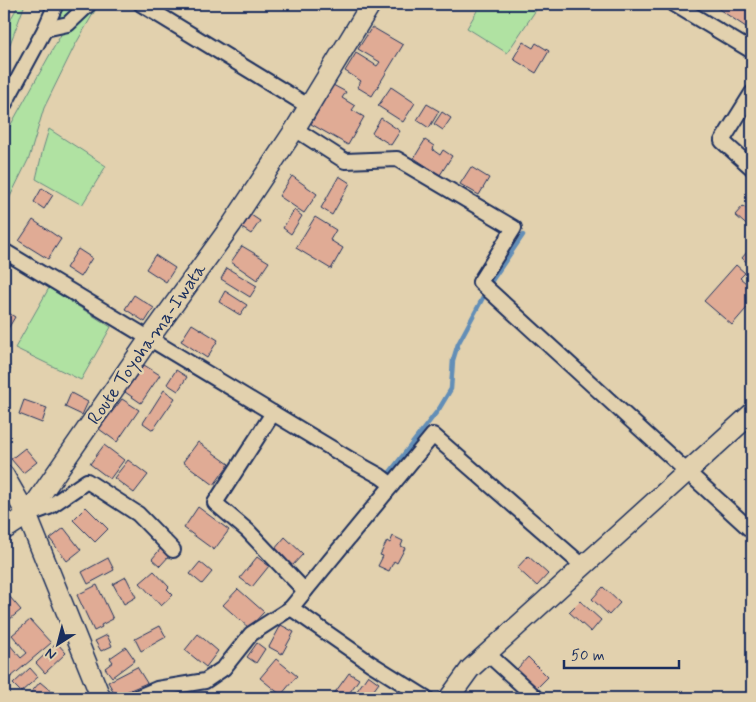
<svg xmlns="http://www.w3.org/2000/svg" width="756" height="702" font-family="Mynerve,sans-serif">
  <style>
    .green { fill: #b0e2a2; stroke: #668880 }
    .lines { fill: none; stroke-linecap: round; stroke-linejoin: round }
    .stream { stroke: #628eb7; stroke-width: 4.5 }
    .building { fill: #e0ab95; stroke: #1b2f5e }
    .street-casing { stroke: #1b2f5e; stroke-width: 18 }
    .secondary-casing { stroke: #1b2f5e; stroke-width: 22 }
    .street { stroke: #e2d1ae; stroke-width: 14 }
    .secondary { stroke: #e2d1ae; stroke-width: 19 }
    .labels { text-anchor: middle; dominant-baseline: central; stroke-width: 5; stroke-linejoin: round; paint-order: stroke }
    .street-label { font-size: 19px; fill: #1b2f5e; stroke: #e2d1ae }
  </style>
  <rect width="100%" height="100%" fill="#e2d1ae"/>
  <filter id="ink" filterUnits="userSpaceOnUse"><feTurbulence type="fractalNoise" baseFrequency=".02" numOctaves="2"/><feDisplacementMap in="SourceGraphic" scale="10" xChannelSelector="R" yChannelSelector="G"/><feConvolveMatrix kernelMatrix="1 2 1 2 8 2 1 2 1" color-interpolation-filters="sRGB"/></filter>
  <g filter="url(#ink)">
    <g class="green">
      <path d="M19,4H25L4,60V31Z"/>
      <path d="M61,4H94L54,34Z"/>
      <path d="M481,4H540L507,53L467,28Z"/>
      <path d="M97,7L74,47L44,108L29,158L4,209V137L63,31Z"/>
      <path d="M49,129L106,166L82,205L36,179L43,149Z"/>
      <path d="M49,288L111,327L81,380L15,348Z"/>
    </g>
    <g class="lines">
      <g class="stream">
        <path d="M387,476L439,409L451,389L453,360L458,344L493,279L523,235"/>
        <path d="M162,698L168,697L189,690"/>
      </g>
    </g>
    <g class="building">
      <path d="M711,4H738L752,13V24L749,29Z"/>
      <path d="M372,27L403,45L372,96L357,87L361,81L345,71L356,53L377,66L380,62L358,49Z"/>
      <path d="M523,42L533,48L536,43L549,51L536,73L513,59Z"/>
      <path d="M333,85L346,92L342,98L355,106L352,110L364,117L348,145L311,124Z"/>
      <path d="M391,87L415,103L403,122L378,106Z"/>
      <path d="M427,104L439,111L429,128L417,120Z"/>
      <path d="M442,112L451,118L443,130L434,124Z"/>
      <path d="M381,118L400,131L391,145L372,133Z"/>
      <path d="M425,140L434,146L433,150L440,155L443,150L452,156L440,175L414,158Z"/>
      <path d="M471,167L489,178L479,195L460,184Z"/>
      <path d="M292,176L317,194L304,213L279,196Z"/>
      <path d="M339,176L350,183L332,215L321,208Z"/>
      <path d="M42,188L53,195L44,209L34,202Z"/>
      <path d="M743,206L747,209L749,206L752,209V230L735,215Z"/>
      <path d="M294,210L302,216L291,234L283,228Z"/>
      <path d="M251,215L260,221L251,234L242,228Z"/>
      <path d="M315,217L336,230L330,240L343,248L331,269L296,248Z"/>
      <path d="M33,220L61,239L48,259L19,241Z"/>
      <path d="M242,246L269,262L257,280L231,262Z"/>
      <path d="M752,246V267L742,258Z"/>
      <path d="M78,249L92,258L80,277L66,268Z"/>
      <path d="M155,255L175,268L166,282L146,269Z"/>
      <path d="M736,265L745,273L740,278L751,287L752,285V302L732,325L704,301Z"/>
      <path d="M227,268L257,286L250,297L221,279Z"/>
      <path d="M225,291L247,305L240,315L219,302Z"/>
      <path d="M134,295L154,308L145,322L125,309Z"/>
      <path d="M4,310L15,317L6,332L4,330Z"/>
      <path d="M192,324L218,340L207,358L181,341Z"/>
      <path d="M4,363L11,369L4,379Z"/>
      <path d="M144,365L160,375L141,403L125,392Z"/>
      <path d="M176,370L187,377L178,391L167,384Z"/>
      <path d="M164,390L175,398L153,430L143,423Z"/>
      <path d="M71,393L88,402L82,415L65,407Z"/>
      <path d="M122,399L139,410L117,442L99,429Z"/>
      <path d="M24,400L47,408L42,423L19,414Z"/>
      <path d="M198,442L229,464L214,485L183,462Z"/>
      <path d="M104,445L124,460L110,479L90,464Z"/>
      <path d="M25,448L37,462L23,473L11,459Z"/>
      <path d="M128,460L148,475L134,493L114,478Z"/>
      <path d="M86,507L108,529L95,542L73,520Z"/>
      <path d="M198,507L229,530L214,550L184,528Z"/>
      <path d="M64,528L81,550L67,561L50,539Z"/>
      <path d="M393,536L403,541L401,546L405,548L397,563L394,561L389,571L378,566L383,556L380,555L387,541L390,543Z"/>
      <path d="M285,537L303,554L292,566L274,550Z"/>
      <path d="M162,547L170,555L160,566L152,559Z"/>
      <path d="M528,556L548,574L537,586L517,568Z"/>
      <path d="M257,557L269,566L252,587L240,578Z"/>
      <path d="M108,558L114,570L88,584L82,572Z"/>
      <path d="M200,562L212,572L202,584L190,574Z"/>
      <path d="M154,571L169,587L167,589L173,595L161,606L140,583Z"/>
      <path d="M126,577L136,597L124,604L113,584Z"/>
      <path d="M97,585L113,619L101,625L102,627L94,631L77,595Z"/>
      <path d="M603,587L620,603L609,615L592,599Z"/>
      <path d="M238,589L264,612L249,628L223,605Z"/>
      <path d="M4,590L21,610L4,624Z"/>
      <path d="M580,601L601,620L591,632L569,612Z"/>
      <path d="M30,620L51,643L4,683V638L21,658L27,653L12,635Z"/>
      <path d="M281,625L294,632L282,654L269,647Z"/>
      <path d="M160,626L166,637L141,651L135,639Z"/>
      <path d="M198,634L218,651L206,667L185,650Z"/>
      <path d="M107,635L112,646L101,651L95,641Z"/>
      <path d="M57,643L66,653L45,673L36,663Z"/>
      <path d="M257,643L265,649L256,663L247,657Z"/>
      <path d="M126,647L135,660L112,677L105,668L113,662L110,658Z"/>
      <path d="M528,657L548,677L536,689L517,669Z"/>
      <path d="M276,659L297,676L281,695L260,678Z"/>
      <path d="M137,667L147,683L116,696L108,682Z"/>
      <path d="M30,668L38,677L21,692L13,684Z"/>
      <path d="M349,673L359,679L346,698H331Z"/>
      <path d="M368,675L379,683L368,698H352Z"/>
      <path d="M40,682L59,698H31L28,696Z"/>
    </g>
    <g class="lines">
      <g class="street-casing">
        <g id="street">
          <path d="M141,4L308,106"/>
          <path d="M674,4L752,51"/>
          <path d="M45,29L68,24L89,4"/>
          <path d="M752,93L722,141L752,168"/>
          <path d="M4,105L45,29L56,4"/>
          <path d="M295,129L345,161L397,159L514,228L480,282L752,531"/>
          <path d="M4,251L351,460L380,476L392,485"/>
          <path d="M273,413L215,503L248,531L305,591"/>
          <path d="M27,515L49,507L87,481L138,514L173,550"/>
          <path d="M291,608L370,663L426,698"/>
          <path d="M487,653L536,698"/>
          <path d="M136,698L157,689L205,681L224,668L251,634L291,608L433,435L583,566"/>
        </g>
      </g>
      <g class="secondary-casing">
        <g id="secondary">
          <path d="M4,475L27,515L101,698"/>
          <path d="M4,530L27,515L149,339L232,224L295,129L371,4"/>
          <path d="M449,698L470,669L752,413"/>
        </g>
      </g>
      <use href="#street" class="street"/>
      <use href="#secondary" class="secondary"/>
    </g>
  </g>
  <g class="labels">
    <g class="street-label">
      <text transform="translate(147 344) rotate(-55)">Route Toyohama-Iwata</text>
    </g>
  </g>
  <rect width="756" height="702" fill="none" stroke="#e2d1ae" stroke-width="20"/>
  <rect x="10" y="10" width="736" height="682" fill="none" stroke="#1b2f5e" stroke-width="2" filter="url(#ink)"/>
  <g transform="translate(58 644) rotate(216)" stroke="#e2d1ae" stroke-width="4" paint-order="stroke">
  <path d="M0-4L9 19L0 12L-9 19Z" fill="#1b2f5e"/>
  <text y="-8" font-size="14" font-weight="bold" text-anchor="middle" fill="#1b2f5e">N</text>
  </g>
  <path d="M564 660v8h115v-8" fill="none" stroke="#1b2f5e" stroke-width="2.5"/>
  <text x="571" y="660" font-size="15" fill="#1b2f5e" stroke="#e2d1ae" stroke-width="4" paint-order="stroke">50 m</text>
</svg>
